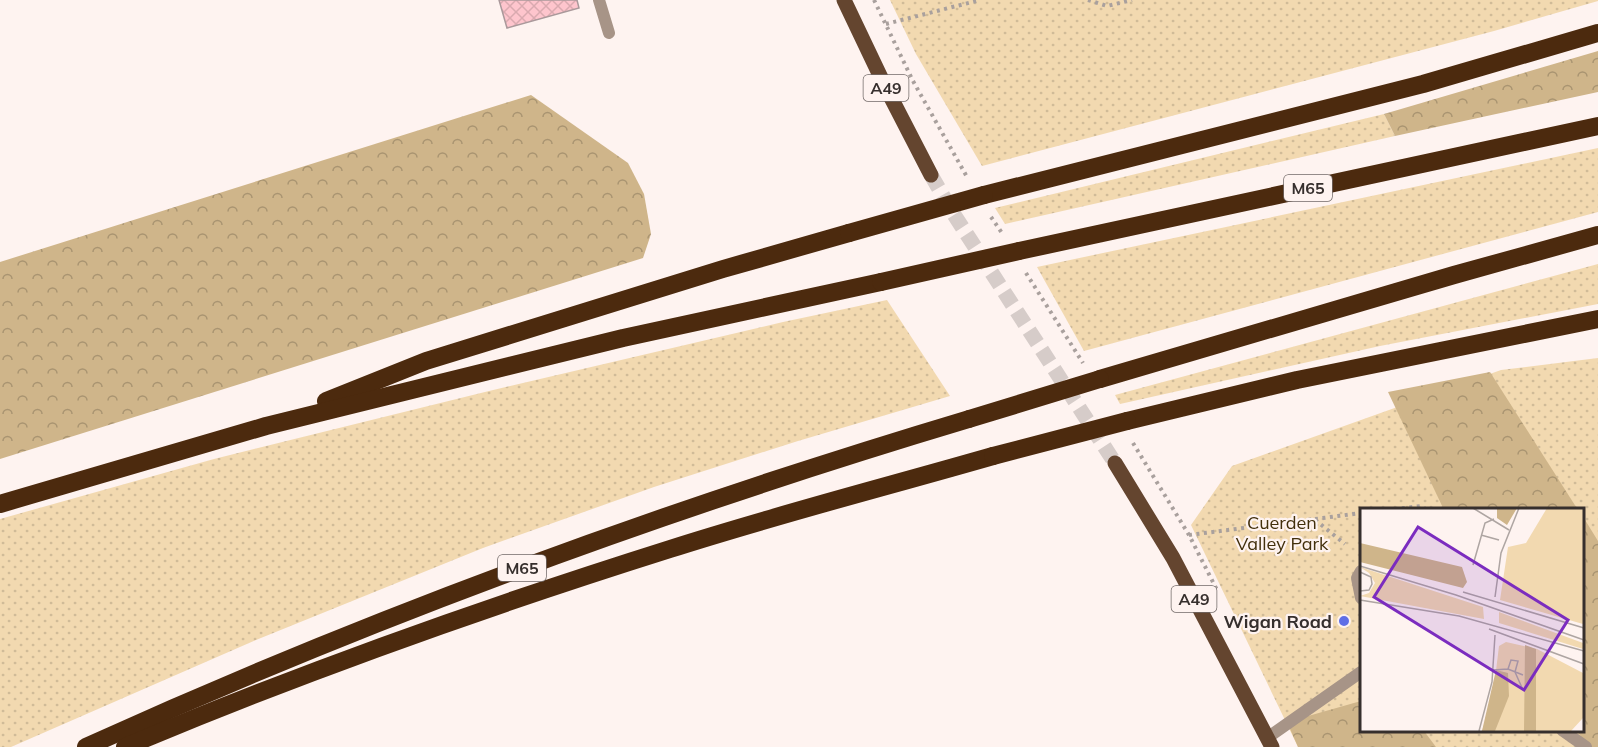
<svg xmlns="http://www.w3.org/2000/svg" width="1598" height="747" font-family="Mulish,sans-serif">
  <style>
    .grass { fill: url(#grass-dots); fill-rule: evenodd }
    .forest { fill: url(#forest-crowns) }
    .building { fill: url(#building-cross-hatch); stroke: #aa999b; stroke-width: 1.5 }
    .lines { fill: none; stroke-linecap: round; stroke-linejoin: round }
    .primary-tunnel { stroke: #d6ccc9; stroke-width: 15; stroke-dasharray: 15 8; stroke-linecap: butt }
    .path { stroke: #a9a09d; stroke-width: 4; stroke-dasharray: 3 4.5; stroke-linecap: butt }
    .lane { stroke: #a79487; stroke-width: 12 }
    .primary { stroke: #64452f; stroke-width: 15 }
    .highway { stroke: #4c2a0e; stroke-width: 18 }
    .highway-bridge { stroke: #4c2a0e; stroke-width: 18 }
    .poi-dot { fill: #606fe6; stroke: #fef3f0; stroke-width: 2 }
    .labels { text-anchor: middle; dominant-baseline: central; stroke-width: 4.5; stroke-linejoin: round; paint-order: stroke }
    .shield { fill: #fef3f0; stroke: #726a68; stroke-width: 1.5 }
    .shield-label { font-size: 16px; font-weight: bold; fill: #362f2d }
    .park-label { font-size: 18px; fill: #422f0b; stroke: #fef3f0 }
    .poi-label { font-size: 18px; font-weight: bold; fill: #362f2d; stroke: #fef3f0; text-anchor: end }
    .inset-road { fill: none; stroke: #aea5a2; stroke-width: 1.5 }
    .view { fill: #7b2cbf; fill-opacity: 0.15; stroke: #7b2cbf; stroke-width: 3 }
    .inset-edge { fill: none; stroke: #362f2d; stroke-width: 3 }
  </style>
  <defs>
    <pattern id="grass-dots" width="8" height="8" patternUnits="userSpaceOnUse" patternTransform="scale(1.5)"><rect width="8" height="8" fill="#f2d9b0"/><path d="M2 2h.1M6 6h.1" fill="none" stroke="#d0bb98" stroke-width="1.8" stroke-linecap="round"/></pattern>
    <pattern id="forest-crowns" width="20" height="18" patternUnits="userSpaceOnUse" patternTransform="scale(1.5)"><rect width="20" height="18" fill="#cfb58a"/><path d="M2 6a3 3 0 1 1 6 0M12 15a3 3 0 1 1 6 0" fill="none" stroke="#a99471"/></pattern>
    <pattern id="building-cross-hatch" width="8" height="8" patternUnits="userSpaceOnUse" patternTransform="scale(1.5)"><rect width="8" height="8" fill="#fec5cd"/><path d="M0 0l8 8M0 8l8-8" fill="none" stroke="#daaab0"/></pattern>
  </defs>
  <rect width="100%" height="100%" fill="#fef3f0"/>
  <g class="grass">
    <path d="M890,0H1598V1L1494,31L982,166L916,54Z"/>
    <path d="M1384,114L1395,136L1005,224L995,208Z"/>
    <path d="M1598,148V212L1084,351L1037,267Z"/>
    <path d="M1598,264V304L1380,346L1120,404L1115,395Z"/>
    <path d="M887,300L950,396L798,441L654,487L483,548L256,640L11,747H0V519L214,459L489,391L783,322Z"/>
    <path d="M1598,358V747H1298L1191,525L1232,466L1501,370ZM1361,510H1582V730H1361Z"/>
  </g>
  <g class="forest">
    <path d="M1598,51V92L1395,136L1384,114Z"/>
    <path d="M531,95L628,163L644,194L651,234L643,258L0,459V262Z"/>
    <path d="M1490,372L1578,510H1444L1388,392Z"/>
    <path d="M1582,515L1598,541V747H1588L1577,731L1582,730Z"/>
    <path d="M1361,701V730L1424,731L1436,747H1298L1287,722Z"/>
  </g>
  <path class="building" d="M499,0H577L579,8L507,28Z"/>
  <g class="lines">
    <path class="primary-tunnel" d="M931,175L953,213L1115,463"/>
    <g class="path">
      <path d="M874,0L913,81L967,177"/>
      <path d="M1088,0L1107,6L1132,0"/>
      <path d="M886,24L980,0"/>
      <path d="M991,217L1002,233"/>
      <path d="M1026,273L1083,363"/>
      <path d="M1133,443L1189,535L1217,590"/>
      <path d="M1387,510L1421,506L1427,510"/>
      <path d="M1315,519L1361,513"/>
      <path d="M1189,535L1314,519L1345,544"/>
    </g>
    <g class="lane">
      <path d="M599,0L609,33"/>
      <path d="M1361,571L1357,578L1361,598"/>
      <path d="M1562,730L1586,747"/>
      <path d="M1267,738L1361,672"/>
    </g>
    <g class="primary">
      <path d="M844,0L884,84L931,175"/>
      <path d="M1115,463L1173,558L1272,747"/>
    </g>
    <g class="highway">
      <path d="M984,195L1423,84L1598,33"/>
      <path d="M1019,251L1598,126"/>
      <path d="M1100,379L1454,275L1598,235"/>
      <path d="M326,401L426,361L723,269L849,233"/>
      <path d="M1127,421L1297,380L1598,319"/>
      <path d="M0,504L266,426L623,338L881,282"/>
      <path d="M86,747C372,617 668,509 969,419"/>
      <path d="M125,747C303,672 486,607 670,549C776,515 885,487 993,456"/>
    </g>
    <g class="highway-bridge">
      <path d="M849,233L984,195"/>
      <path d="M881,282L1019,251"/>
      <path d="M969,419L1100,379"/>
      <path d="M993,456L1127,421"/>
    </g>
  </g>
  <circle class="poi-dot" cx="1344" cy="621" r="6"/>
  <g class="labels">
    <g class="shield">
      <rect x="863.5" y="75" width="45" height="26" rx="4.5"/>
      <rect x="1284" y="175" width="48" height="26" rx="4.5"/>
      <rect x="498" y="555" width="48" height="26" rx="4.5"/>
      <rect x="1171.5" y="586" width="45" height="26" rx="4.5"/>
    </g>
    <g class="shield-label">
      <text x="886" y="88">A49</text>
      <text x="1308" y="188">M65</text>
      <text x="522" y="568">M65</text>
      <text x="1194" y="599">A49</text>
    </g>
    <g class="park-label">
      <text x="1282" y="522">Cuerden<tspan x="1282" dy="21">Valley Park</tspan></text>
    </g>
    <g class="poi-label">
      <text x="1332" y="621">Wigan Road</text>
    </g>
  </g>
  <g transform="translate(1360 508)">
    <rect width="224" height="224" fill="#fef3f0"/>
    <path d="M187,0H223V116L140,92L148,39L166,35ZM0,59L123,99L124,111L0,88L9,85L15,75L9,65ZM139,104L223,135V141L139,115ZM146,134L177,141L223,165V210L211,223H122L133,187L139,138Z" fill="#f2d9b0"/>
    <path d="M137,0H157L147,17L137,10ZM0,35L102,59L107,74L103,80L0,54ZM165,137L176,141V223H164ZM136,162L148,165L149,188L135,223H122Z" fill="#cfb58a"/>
    <path class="inset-road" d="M113,0L149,22M121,27L139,32M113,57L125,15L134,11M0,58L96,87L224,132M0,64L11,69L12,76L9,82L0,83M103,84L224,120M135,89L141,45L159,0M0,92L99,108L224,143M129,121L224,156M148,161L151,152L158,153L155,164L163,182M133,162L148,161L163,167M119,223L132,174L135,127"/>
    <path class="view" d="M58,19L208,112L164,182L14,89Z"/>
    <rect width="224" height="224" class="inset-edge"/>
  </g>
</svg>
